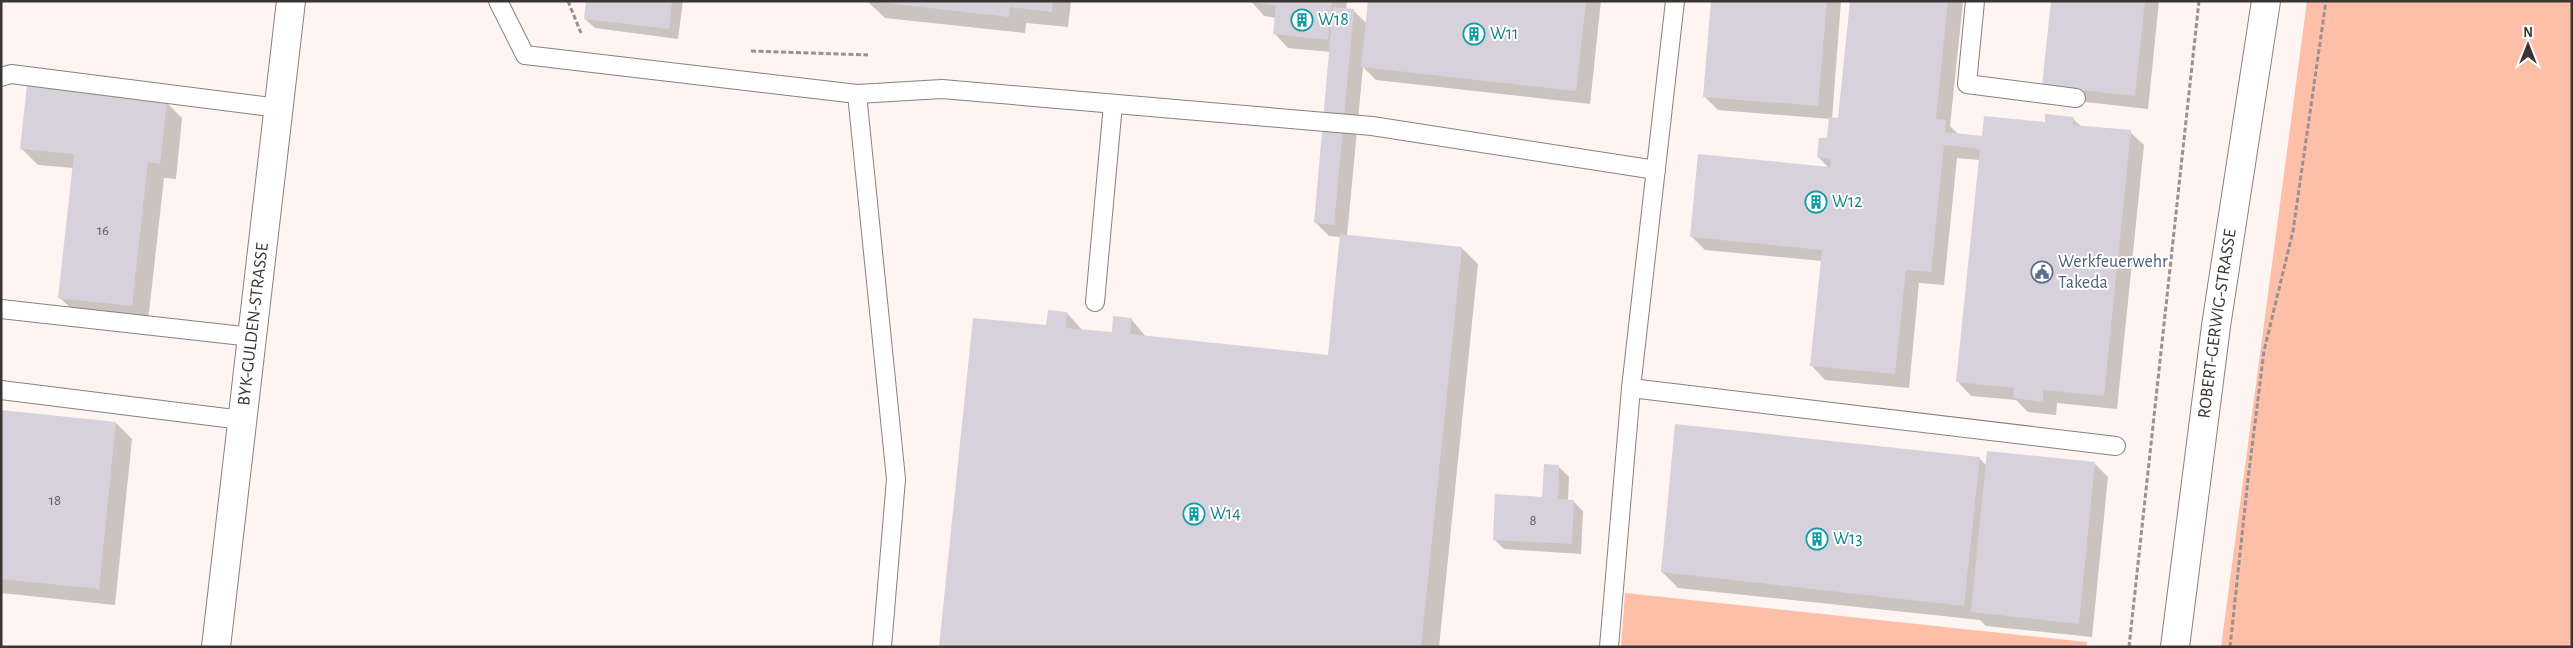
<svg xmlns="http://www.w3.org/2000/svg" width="2573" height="648" font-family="'Alegreya Sans',sans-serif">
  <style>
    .green { fill: #febfa8 }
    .shadow { fill: #0003 }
    .building { fill: #d6d1db }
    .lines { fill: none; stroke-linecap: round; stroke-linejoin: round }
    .lane-casing { stroke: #8a807c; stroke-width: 20 }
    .street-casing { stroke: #8a807c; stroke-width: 30 }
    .secondary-casing { stroke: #8a807c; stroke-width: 30 }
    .path { stroke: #999290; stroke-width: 3; stroke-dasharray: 5 2.5; stroke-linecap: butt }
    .lane { stroke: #fff; stroke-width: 18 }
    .street { stroke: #fff; stroke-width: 28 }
    .secondary { stroke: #fff; stroke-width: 28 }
    .labels { text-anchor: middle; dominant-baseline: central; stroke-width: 4; stroke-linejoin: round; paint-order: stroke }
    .number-label { font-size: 15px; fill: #605c5d }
    .culture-label { font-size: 18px; fill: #0d838f; stroke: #fff; text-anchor: start }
    .service-label { font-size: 18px; fill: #4e5e75; stroke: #fff; text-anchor: start }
    .street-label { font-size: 18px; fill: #393533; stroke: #fff }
  </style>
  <rect width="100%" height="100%" fill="#fef4f1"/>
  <g class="green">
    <path d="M2307,1H2572V647H2221Z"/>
    <path d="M1625,593L2087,642L2086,647H1621Z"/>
  </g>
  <g class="shadow">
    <path d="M587,1H683L678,39L595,28L585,19Z"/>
    <path d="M1071,1L1068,27L1026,23L1025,33L885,18L868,2Z"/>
    <path d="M1251,1H1347L1346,10H1353L1367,24L1370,1H1601L1590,104L1376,80L1363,67L1347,236L1462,248L1478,264L1439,647H940L1048,327L1067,313L1083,331L1113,333L1131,319L1147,338L1329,357L1341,237L1329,236L1315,222L1331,52L1288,48L1275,34L1276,18L1264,16Z"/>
    <path d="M1712,1H1841L1832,119H1839L1851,1H1983V4L1963,2L1950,126L1959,135L1983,137L2073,119L2082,127L2130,132L2144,145L2117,409L2057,403L2056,415L2028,412L2016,400L1971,396L1958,382L1980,160L1957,158L1944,285L1919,283L1909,388L1825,380L1812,366L1822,261L1705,250L1691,236L1829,168L1818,157L1828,140L1830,119L1718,110L1705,97Z"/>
    <path d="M2052,1H2159L2148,109L2057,99Z"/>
    <path d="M166,102L182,118L176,179L164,178L148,321L76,313L59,297L73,168L38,165L21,148Z"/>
    <path d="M1,411L116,423L132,439L115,605L1,593Z"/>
    <path d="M1979,458L1987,466L2095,464L2108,477L2092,637L1986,626L1980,620L1678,588L1662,572Z"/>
    <path d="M1559,467L1569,477L1568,501H1573L1583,511L1581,554L1504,549L1494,539L1544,498Z"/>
  </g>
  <g class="building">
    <path d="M586,1H672L669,29L584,19Z"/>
    <path d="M868,1H1053L1052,12L1010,7L1009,17Z"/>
    <path d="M1249,1H1332L1328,40L1273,34L1276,6Z"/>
    <path d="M1368,1H1586L1576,91L1361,67Z"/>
    <path d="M1711,1H1827L1818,106L1703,97Z"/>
    <path d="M1850,1H1948L1936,119L1946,120L1945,132L1982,136L1984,116L2045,122V114L2074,117L2073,125L2131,130L2104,396L2043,390V402L2013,398L2014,388L1956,382L1980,149L1944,145L1931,272L1906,270L1895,374L1810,366L1822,250L1690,237L1698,154L1830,167L1831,159L1817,157L1819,138H1827L1829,117L1838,118Z"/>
    <path d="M2051,1H2145L2135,96L2042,86Z"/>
    <path d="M1333,7L1354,9L1334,225L1314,223Z"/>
    <path d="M27,85L167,101L160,164L148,162L132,306L58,298L74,154L20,149Z"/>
    <path d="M1340,234L1462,247L1421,647H939L973,318L1046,325L1048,310L1067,312L1066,328L1112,332L1113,316L1132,318L1130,334L1328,355Z"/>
    <path d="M1,410L116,422L99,589L1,579Z"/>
    <path d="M1675,424L1980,457L1964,606L1661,572Z"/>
    <path d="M1987,451L2095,462L2079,624L1971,612Z"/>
    <path d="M1544,464L1559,465L1558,499L1574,500L1572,544L1493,540L1495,494L1542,497Z"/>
  </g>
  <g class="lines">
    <g class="lane-casing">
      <g id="lane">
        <path d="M498,1L525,55L857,94L942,89L1372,126L1656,170"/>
        <path d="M1975,1L1967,84L2076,98"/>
        <path d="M1,77L11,74L279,108"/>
        <path d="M857,94L896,479L882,647"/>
        <path d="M1095,302L1113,104"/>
        <path d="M1,309L252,337"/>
        <path d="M1631,388L2116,446"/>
        <path d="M1,390L242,420"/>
        <path d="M1609,647L1631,388L1675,1"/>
      </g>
    </g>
    <g class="street-casing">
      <g id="street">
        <path id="s1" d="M216,647L291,1"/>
      </g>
    </g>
    <g class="secondary-casing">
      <g id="secondary">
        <path id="s2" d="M2175,647L2216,326L2266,1"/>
      </g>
    </g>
    <g class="path">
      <path d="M568,1L581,33"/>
      <path d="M751,51L868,55"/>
      <path d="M2129,647L2199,1"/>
      <path d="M2230,647L2248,479L2264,351L2293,231L2326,1"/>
    </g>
    <use href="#lane" class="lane"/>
    <use href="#street" class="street"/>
    <use href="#secondary" class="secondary"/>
  </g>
  <defs>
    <g id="building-ring" transform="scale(1.125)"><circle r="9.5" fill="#fff" stroke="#0f9aa8" stroke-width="1.5"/><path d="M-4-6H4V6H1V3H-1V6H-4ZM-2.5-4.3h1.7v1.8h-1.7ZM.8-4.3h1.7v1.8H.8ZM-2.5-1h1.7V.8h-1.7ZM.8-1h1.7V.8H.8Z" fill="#0f9aa8"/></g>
    <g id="civic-ring" transform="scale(1.125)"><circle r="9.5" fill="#fff" stroke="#5c6f8a" stroke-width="1.5"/><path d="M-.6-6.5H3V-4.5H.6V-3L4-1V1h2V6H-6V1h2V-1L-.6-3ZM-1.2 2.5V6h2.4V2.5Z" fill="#5c6f8a"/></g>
  </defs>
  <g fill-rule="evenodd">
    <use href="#building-ring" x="1302" y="20"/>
    <use href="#building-ring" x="1474" y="34"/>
    <use href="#building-ring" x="1816" y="202"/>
    <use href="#civic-ring" x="2042" y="272"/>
    <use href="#building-ring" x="1194" y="514"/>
    <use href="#building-ring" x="1817" y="539"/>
  </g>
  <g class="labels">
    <g class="number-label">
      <text x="103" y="230">16</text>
      <text x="55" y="500">18</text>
      <text x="1533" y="520">8</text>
    </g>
    <g class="culture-label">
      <text x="1318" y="20">W18</text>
      <text x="1490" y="34">W11</text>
      <text x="1832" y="202">W12</text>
      <text x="1210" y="514">W14</text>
      <text x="1833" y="539">W13</text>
    </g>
    <g class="service-label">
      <text x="2058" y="262">Werkfeuerwehr<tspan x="2058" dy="21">Takeda</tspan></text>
    </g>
    <g class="street-label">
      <text stroke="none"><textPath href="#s1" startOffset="325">BYK-GULDEN-STRASSE</textPath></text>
      <text stroke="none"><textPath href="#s2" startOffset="326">ROBERT-GERWIG-STRASSE</textPath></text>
    </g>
  </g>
  <rect width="2573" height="648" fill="none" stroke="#393533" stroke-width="5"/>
  <g transform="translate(2528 45)" stroke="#ffffff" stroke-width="4" paint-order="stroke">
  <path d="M0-4L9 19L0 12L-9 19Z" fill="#393533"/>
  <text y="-8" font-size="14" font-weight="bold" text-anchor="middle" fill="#393533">N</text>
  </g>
</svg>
